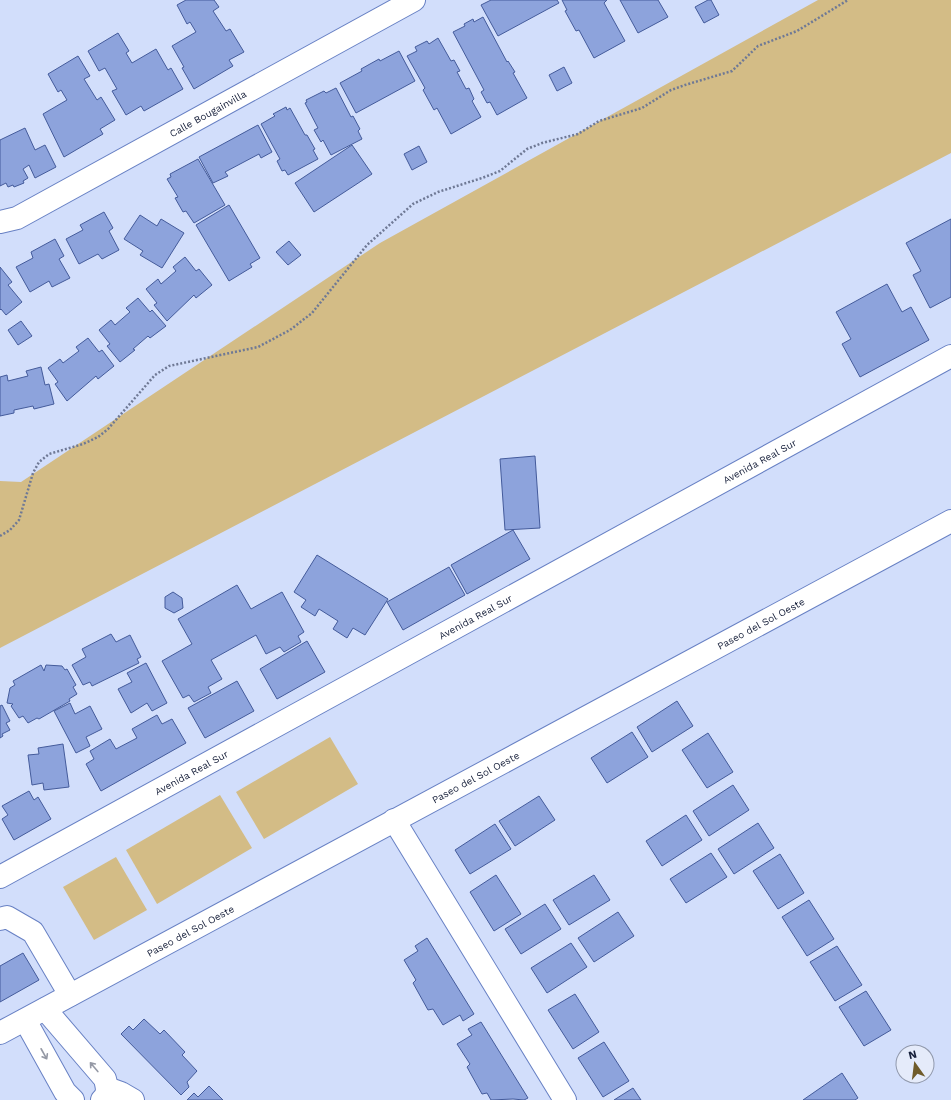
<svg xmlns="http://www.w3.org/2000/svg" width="951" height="1100" font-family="'Work Sans',sans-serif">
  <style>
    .green { fill: #d3bc86 }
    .building { fill: #8da3dc; stroke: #445b9b }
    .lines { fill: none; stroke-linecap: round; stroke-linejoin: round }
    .minor-casing { stroke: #6881c4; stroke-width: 24 }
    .path { stroke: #6f7995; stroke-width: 2.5; stroke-dasharray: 2 2; stroke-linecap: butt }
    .minor { stroke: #fff; stroke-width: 22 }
    .oneway { stroke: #9599a5 }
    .labels { text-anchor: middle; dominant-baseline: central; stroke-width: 3; stroke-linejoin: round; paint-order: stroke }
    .street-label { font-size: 10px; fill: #141d38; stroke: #e5ebfa }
  </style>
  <rect width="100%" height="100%" fill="#d2defb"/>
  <g class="green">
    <path d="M818,0H951V153L0,648V481L21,482L380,243Z"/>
    <path d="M330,737L358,784L264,839L236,792Z"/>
    <path d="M220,795L252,848L157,904L126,850Z"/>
    <path d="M116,857L147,910L94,940L63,887Z"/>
  </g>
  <g class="building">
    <path d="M186,0H214L219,7L213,11L226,31L230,29L244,52L229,60L233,66L194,89L182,68L184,67L172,46L196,32L190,22L187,24L177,5Z"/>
    <path d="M491,0H557L559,3L498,36L481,5Z"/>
    <path d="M562,0H607L604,3L625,41L594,58L579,30L576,31L565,11L567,10Z"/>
    <path d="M620,0H658L668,17L638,33Z"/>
    <path d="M708,0H711L719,15L704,23L695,7Z"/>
    <path d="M483,17L507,62L508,61L515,72L513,73L527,98L497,115L490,102L487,103L481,92L484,90L453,32L465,26L464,24L473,19L474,22Z"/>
    <path d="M118,33L129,51L126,53L132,63L156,49L168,70L171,68L183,89L144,111L141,106L126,115L112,91L117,89L105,68L99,71L88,51Z"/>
    <path d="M438,38L451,61L454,60L460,71L457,72L466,89L469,88L474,99L472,101L481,117L451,134L437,108L434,110L423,90L425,88L407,56L417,51L415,47L427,41L429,44Z"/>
    <path d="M399,51L415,81L356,113L340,83L362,71L361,69L379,59L380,61Z"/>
    <path d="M78,56L90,76L84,79L97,100L101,97L115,120L100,129L103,134L64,157L43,114L67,100L61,90L58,92L48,74Z"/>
    <path d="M564,67L572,83L557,91L549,75Z"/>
    <path d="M336,88L351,117L353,116L360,129L358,131L362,139L331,155L323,140L321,142L314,130L318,128L305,103L307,102L306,100L324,91L326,93Z"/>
    <path d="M286,107L287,110L290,108L305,135H307L315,149L313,150L318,159L288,175L285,170L282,171L277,161L280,159L261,124L275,116L273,114Z"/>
    <path d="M258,125L272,152L261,158L259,154L225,172L228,176L213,183L199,157Z"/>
    <path d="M25,128L35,150L45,145L56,167L35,178L29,165L23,169L28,178L23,181L24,183L14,187L13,185L8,187L6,183L0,186V140Z"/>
    <path d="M352,145L372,174L314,212L295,183Z"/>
    <path d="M419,146L427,162L412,170L404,154Z"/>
    <path d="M198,159L225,205L194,223L186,211L183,212L175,198L178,197L167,179L171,177L170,174Z"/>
    <path d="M229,205L260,258L250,264L252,267L229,281L196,225Z"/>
    <path d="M104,212L113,228L109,231L119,250L102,259L98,254L79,264L66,239L83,230L80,225Z"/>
    <path d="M140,215L157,226L161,219L184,233L162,268L140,255L143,251L124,239Z"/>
    <path d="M951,219V297L930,308L913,275L921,271L906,243Z"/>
    <path d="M55,239L64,256L59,259L70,278L52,287L49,281L30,292L16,267L33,258L31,252Z"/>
    <path d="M289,241L301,255L288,265L276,252Z"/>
    <path d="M185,257L196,271L199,269L212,285L196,298L194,295L167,321L154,305L157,303L146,289L158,279L161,284L176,271L173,267Z"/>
    <path d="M0,267L12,282L8,285L22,302L6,315L1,309L0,310Z"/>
    <path d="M887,284L902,312L911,307L929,340L860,377L842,344L851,339L836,312Z"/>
    <path d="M138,298L150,312L152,310L166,326L150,338L148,336L133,349L135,350L120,362L107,346L110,344L99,330L111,320L115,325L130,312L126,308Z"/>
    <path d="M21,321L32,336L18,345L8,330Z"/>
    <path d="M88,338L99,352L102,350L114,366L98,379L96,376L67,401L55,384L58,382L48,368L60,359L63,363L79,351L76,347Z"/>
    <path d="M41,367L45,385L49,384L54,404L34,409L33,406L14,410V413L0,416V377L7,375L8,381L28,376L26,371Z"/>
    <path d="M535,456L540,528L505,530L500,459Z"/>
    <path d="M513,530L530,559L467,594L451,565Z"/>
    <path d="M317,555L388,599L365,635L353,628L347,638L333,629L338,621L319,609L315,616L301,607L306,600L294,592Z"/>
    <path d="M449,567L465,595L403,630L387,602Z"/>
    <path d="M237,585L251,609L282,592L304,632L298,636L301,642L284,652L280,647L266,654L256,635L211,660L222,679L208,687L211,693L194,702L189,695L183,698L162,661L192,644L178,619Z"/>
    <path d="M173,592L182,598L183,608L174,613L165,608V597Z"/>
    <path d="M111,634L116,642L130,635L141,657L137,659L139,663L92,686L90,682L83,685L72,665L86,657L82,649Z"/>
    <path d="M307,641L325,672L277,699L260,669Z"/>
    <path d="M146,663L167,703L152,711L147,703L131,713L118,689L132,682L127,673Z"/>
    <path d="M41,665L44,671L46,665L62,666L65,670L67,669L76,685L73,687L77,694L69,699L70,701L39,719L37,718L28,723L23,716L19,718L11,706L13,704L7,703L10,688L15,685L13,681Z"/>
    <path d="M237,681L254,711L205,738L188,708Z"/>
    <path d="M677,701L693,726L652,752L637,727Z"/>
    <path d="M70,703L75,714L90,706L102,729L86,737L90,746L76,753L54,711Z"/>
    <path d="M2,705L10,721L6,723L10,730L2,734L3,736L0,738V706Z"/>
    <path d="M157,715L162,724L172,719L186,743L101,791L86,764L94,759L90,751L110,739L116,749L137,738L132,729Z"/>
    <path d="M632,732L648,757L607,783L591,758Z"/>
    <path d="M708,733L733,772L707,788L682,750Z"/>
    <path d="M63,744L69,787L44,790L43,783L32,785L28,755L39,754L38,748Z"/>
    <path d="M733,785L749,810L709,836L693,811Z"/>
    <path d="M29,791L34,800L38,797L51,819L14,840L2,819L8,815L2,806Z"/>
    <path d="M539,796L555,820L515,846L499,821Z"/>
    <path d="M686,815L702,840L662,866L646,841Z"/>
    <path d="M758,823L774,848L734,874L718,849Z"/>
    <path d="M495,824L511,849L470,874L455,850Z"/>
    <path d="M711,853L727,877L686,903L670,879Z"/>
    <path d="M780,854L804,893L778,909L753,871Z"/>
    <path d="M496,875L521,914L494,931L470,892Z"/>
    <path d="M594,875L610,900L569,925L553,900Z"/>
    <path d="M809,900L834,939L807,956L782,917Z"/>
    <path d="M545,904L561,929L521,954L505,929Z"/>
    <path d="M618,912L634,936L594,962L578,938Z"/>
    <path d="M427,938L474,1014L463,1021L460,1015L443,1025L433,1009L428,1010L413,983L416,980L404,960L418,951L415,946Z"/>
    <path d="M571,943L587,967L547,993L531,968Z"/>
    <path d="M837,946L862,985L835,1001L810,962Z"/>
    <path d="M23,953L39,980L0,1002V966Z"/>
    <path d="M866,991L891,1030L864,1046L839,1007Z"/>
    <path d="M575,994L599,1032L573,1049L548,1010Z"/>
    <path d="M144,1019L160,1034L164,1030L185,1052L182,1055L197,1071L187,1082L189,1087L181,1095L121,1034L129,1026L133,1030Z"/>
    <path d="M481,1022L528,1098L524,1100L513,1099L491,1100L487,1093L482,1094L467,1067L470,1064L457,1044L472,1035L468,1029Z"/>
    <path d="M604,1042L629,1081L603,1097L578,1058Z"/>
    <path d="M842,1073L858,1098L855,1100H803Z"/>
    <path d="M209,1086L223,1100H187L194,1093L198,1097Z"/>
    <path d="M633,1088L641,1100H614Z"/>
  </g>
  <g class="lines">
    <g class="minor-casing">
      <g id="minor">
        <path id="s1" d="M0,222L17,218L414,0"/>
        <path d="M394,820L565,1100"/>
        <path id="s2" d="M0,877L951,356"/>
        <path d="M0,919L7,917L33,932L70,995"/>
        <path d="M45,1009L105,1079C107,1088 109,1093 102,1100"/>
        <path d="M25,1020L65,1092L73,1100"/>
        <path id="s3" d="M0,1033L951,521"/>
        <path d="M107,1088L121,1093L133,1100"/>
      </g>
    </g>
    <path class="path" d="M0,536L10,530L19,520L33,473L39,462L49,454L83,444L98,437L108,429L155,375L169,366L258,347L290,330L312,313L367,245L413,204L438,192L482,178L500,171L527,149L542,143L578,134L599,121L642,108L671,90L685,85L732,71L758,46L797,31L848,0"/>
    <use href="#minor" class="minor"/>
  </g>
  <defs><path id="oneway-shaft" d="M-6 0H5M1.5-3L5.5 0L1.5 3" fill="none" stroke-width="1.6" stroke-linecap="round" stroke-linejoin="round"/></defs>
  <g class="oneway">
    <use href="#oneway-shaft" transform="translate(44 1054) rotate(61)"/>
    <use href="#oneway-shaft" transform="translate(94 1067) rotate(-130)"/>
  </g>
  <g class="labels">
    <g class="street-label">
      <text stroke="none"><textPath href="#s1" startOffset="235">Calle Bougainvilla</textPath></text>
      <text stroke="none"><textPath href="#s2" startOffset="866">Avenida Real Sur</textPath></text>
      <text stroke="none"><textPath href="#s2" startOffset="542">Avenida Real Sur</textPath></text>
      <text stroke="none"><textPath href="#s3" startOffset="864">Paseo del Sol Oeste</textPath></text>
      <text stroke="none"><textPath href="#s2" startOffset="218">Avenida Real Sur</textPath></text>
      <text stroke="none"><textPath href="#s3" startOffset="540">Paseo del Sol Oeste</textPath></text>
      <text stroke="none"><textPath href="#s3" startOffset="216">Paseo del Sol Oeste</textPath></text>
    </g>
  </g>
  <g transform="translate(915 1064) rotate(346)"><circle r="19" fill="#e5ebfa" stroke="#9199ac"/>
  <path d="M0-3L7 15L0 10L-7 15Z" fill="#6f5b2a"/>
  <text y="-6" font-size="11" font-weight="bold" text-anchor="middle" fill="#141d38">N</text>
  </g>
</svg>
